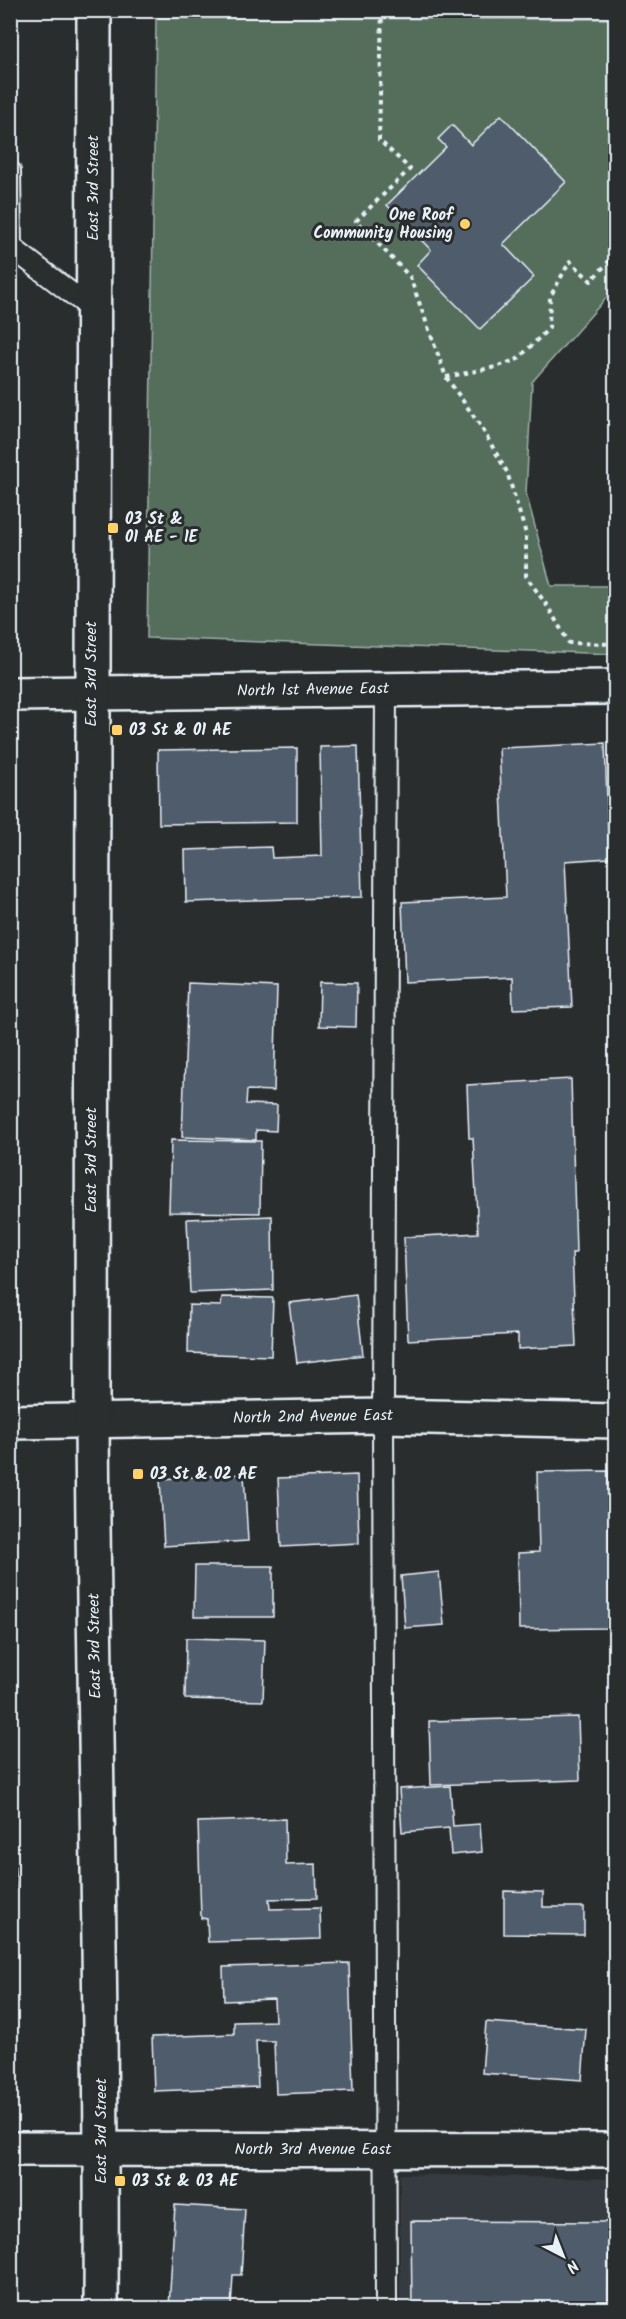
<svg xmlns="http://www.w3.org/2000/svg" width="626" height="2319" font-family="Kalam,sans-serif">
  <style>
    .built { fill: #353b41 }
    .green { fill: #556e5c; stroke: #9eb0aa; stroke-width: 1.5 }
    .building { fill: #505c6c; stroke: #e8f1f8; stroke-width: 1.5 }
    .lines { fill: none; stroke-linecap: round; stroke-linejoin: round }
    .lane-casing { stroke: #e8f1f8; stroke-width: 24 }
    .street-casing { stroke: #e8f1f8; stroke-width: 38 }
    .secondary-casing { stroke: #e8f1f8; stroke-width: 38 }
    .path { stroke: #e8f1f8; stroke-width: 4; stroke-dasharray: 4.5 4.5; stroke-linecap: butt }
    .lane { stroke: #2a2d2e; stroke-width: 20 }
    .street { stroke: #2a2d2e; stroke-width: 33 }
    .secondary { stroke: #2a2d2e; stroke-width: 33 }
    .poi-dot { fill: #ffd166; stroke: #2a2d2e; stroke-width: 2 }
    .labels { text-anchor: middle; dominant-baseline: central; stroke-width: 6; stroke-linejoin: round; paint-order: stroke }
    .street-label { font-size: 16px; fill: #e8f1f8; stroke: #2a2d2e }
    .poi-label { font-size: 16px; font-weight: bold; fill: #e8f1f8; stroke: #2a2d2e; text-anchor: start }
  </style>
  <rect width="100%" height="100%" fill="#2a2d2e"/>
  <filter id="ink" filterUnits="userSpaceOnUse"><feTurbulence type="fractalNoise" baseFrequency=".0167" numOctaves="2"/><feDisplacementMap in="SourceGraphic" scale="12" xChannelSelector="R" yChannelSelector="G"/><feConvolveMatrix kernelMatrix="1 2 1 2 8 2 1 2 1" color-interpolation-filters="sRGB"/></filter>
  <g filter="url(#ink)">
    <path class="built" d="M400,2174L615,2179V2308H400Z"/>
    <path class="green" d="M156,18L615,19V288L532,382L526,493L551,586H615V654L147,638Z"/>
    <g class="building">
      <path d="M501,115L566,182L503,244L534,277L480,329L417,265L431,250L387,205L446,147L438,139L452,125L471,145Z"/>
      <path d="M605,743L609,858L565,861L572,1007L513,1009L512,977L405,982L402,902L506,897L499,748Z"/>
      <path d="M358,746L362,897L186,902L185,850L271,847L272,858L322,856L320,747Z"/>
      <path d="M297,748V822L159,824L158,750Z"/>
      <path d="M320,982L357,983L356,1027L319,1026Z"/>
      <path d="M188,983L277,987L274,1091L247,1090L246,1104L277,1105L276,1131L256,1130V1140L182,1137Z"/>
      <path d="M571,1079L576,1253H572L576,1346L518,1349V1334L408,1340L404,1237L478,1233L473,1138H469L467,1085Z"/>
      <path d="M171,1140L261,1141L260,1213L169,1212Z"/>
      <path d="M272,1216L273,1290L190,1293L187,1219Z"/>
      <path d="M356,1295L363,1355L297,1363L289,1303Z"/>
      <path d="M222,1297L273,1298L271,1356L188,1353L189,1305L221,1306Z"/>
      <path d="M608,1471L610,1628L519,1629L518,1553L539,1552L537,1472Z"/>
      <path d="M244,1474L248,1541L164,1546L160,1479Z"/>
      <path d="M357,1475L359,1543L281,1547L278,1478Z"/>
      <path d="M195,1566H273V1617H194Z"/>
      <path d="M439,1572L444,1625L405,1628L401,1576Z"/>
      <path d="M186,1638L265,1640L263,1701L185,1699Z"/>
      <path d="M578,1717L580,1780L431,1785L429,1721Z"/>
      <path d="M450,1786L453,1826L480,1824L482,1852L451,1855L449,1828L402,1832L399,1789Z"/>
      <path d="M285,1819L286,1865L316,1864L317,1898L269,1899L270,1909L320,1908L321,1939L208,1942L207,1919L201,1918L198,1822Z"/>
      <path d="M10,1856L14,1859L16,1889L10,1894Z"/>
      <path d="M504,1891L543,1892V1907H584V1935L504,1934Z"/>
      <path d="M349,1963L353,2091L276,2094L274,2041H256L258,2087L154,2091L152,2037L234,2034V2022L275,2021L274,1999L224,2001L223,1967Z"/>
      <path d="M486,2022L586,2029L582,2080L482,2073Z"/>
      <path d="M175,2205L245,2209L241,2275H233L231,2308H169Z"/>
      <path d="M411,2221L609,2222L608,2308H412Z"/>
    </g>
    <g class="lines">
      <g class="lane-casing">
        <g id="lane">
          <path d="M10,171L11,247L92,309"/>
          <path d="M386,2308L383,1416L386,689"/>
        </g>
      </g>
      <g class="street-casing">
        <g id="street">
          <path d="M10,694L616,687"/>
          <path d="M10,1422L383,1416L616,1421"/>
        </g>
      </g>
      <g class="secondary-casing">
        <g id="secondary">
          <path d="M94,10C92,480 89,950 92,1419C94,1716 103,2012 101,2308"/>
          <path d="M10,2149L616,2150"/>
        </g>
      </g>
      <g class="path">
        <path d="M382,10L379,140L410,169L356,221L410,277L446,377L480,425L507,472L526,534V576L548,607L569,643L616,644"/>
        <path d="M446,377L496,367L518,359L549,328L550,297L570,261L591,281L610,260L616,259"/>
        <path d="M615,719L613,734L616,951"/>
        <path d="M616,1505V1574"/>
      </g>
      <use href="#lane" class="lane"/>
      <use href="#street" class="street"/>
      <use href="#secondary" class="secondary"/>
    </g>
  </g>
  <g class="poi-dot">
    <circle cx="465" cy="224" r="6"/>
    <rect x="107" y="522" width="12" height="12" rx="3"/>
    <rect x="111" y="724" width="12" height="12" rx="3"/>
    <rect x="132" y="1468" width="12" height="12" rx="3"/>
    <rect x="114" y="2175" width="12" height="12" rx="3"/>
  </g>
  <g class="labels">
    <g class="street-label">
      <text transform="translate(93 188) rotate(-90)">East 3rd Street</text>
      <text transform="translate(91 674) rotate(-90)">East 3rd Street</text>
      <text transform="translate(313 690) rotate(-1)">North 1st Avenue East</text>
      <text transform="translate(91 1160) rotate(-90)">East 3rd Street</text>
      <text transform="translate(313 1417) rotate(-1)">North 2nd Avenue East</text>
      <text transform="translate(95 1646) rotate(-91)">East 3rd Street</text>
      <text transform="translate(101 2131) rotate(-90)">East 3rd Street</text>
      <text x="313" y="2149">North 3rd Avenue East</text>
    </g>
    <g class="poi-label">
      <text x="453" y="215" text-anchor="end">One Roof<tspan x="453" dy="18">Community Housing</tspan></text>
      <text x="125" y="519">03 St &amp;<tspan x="125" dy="18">01 AE - 1E</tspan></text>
      <text x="129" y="730">03 St &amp; 01 AE</text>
      <text x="150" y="1474">03 St &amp; 02 AE</text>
      <text x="132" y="2181">03 St &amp; 03 AE</text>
    </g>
  </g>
  <rect width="626" height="2319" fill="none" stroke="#2a2d2e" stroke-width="36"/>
  <rect x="18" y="18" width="590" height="2283" fill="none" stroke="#e8f1f8" stroke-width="2" filter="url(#ink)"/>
  <g transform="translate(563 2256) rotate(138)" stroke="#2a2d2e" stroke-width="4.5" paint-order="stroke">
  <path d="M0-4.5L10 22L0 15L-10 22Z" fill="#e8f1f8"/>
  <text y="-9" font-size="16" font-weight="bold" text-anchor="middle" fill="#e8f1f8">N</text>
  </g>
</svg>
